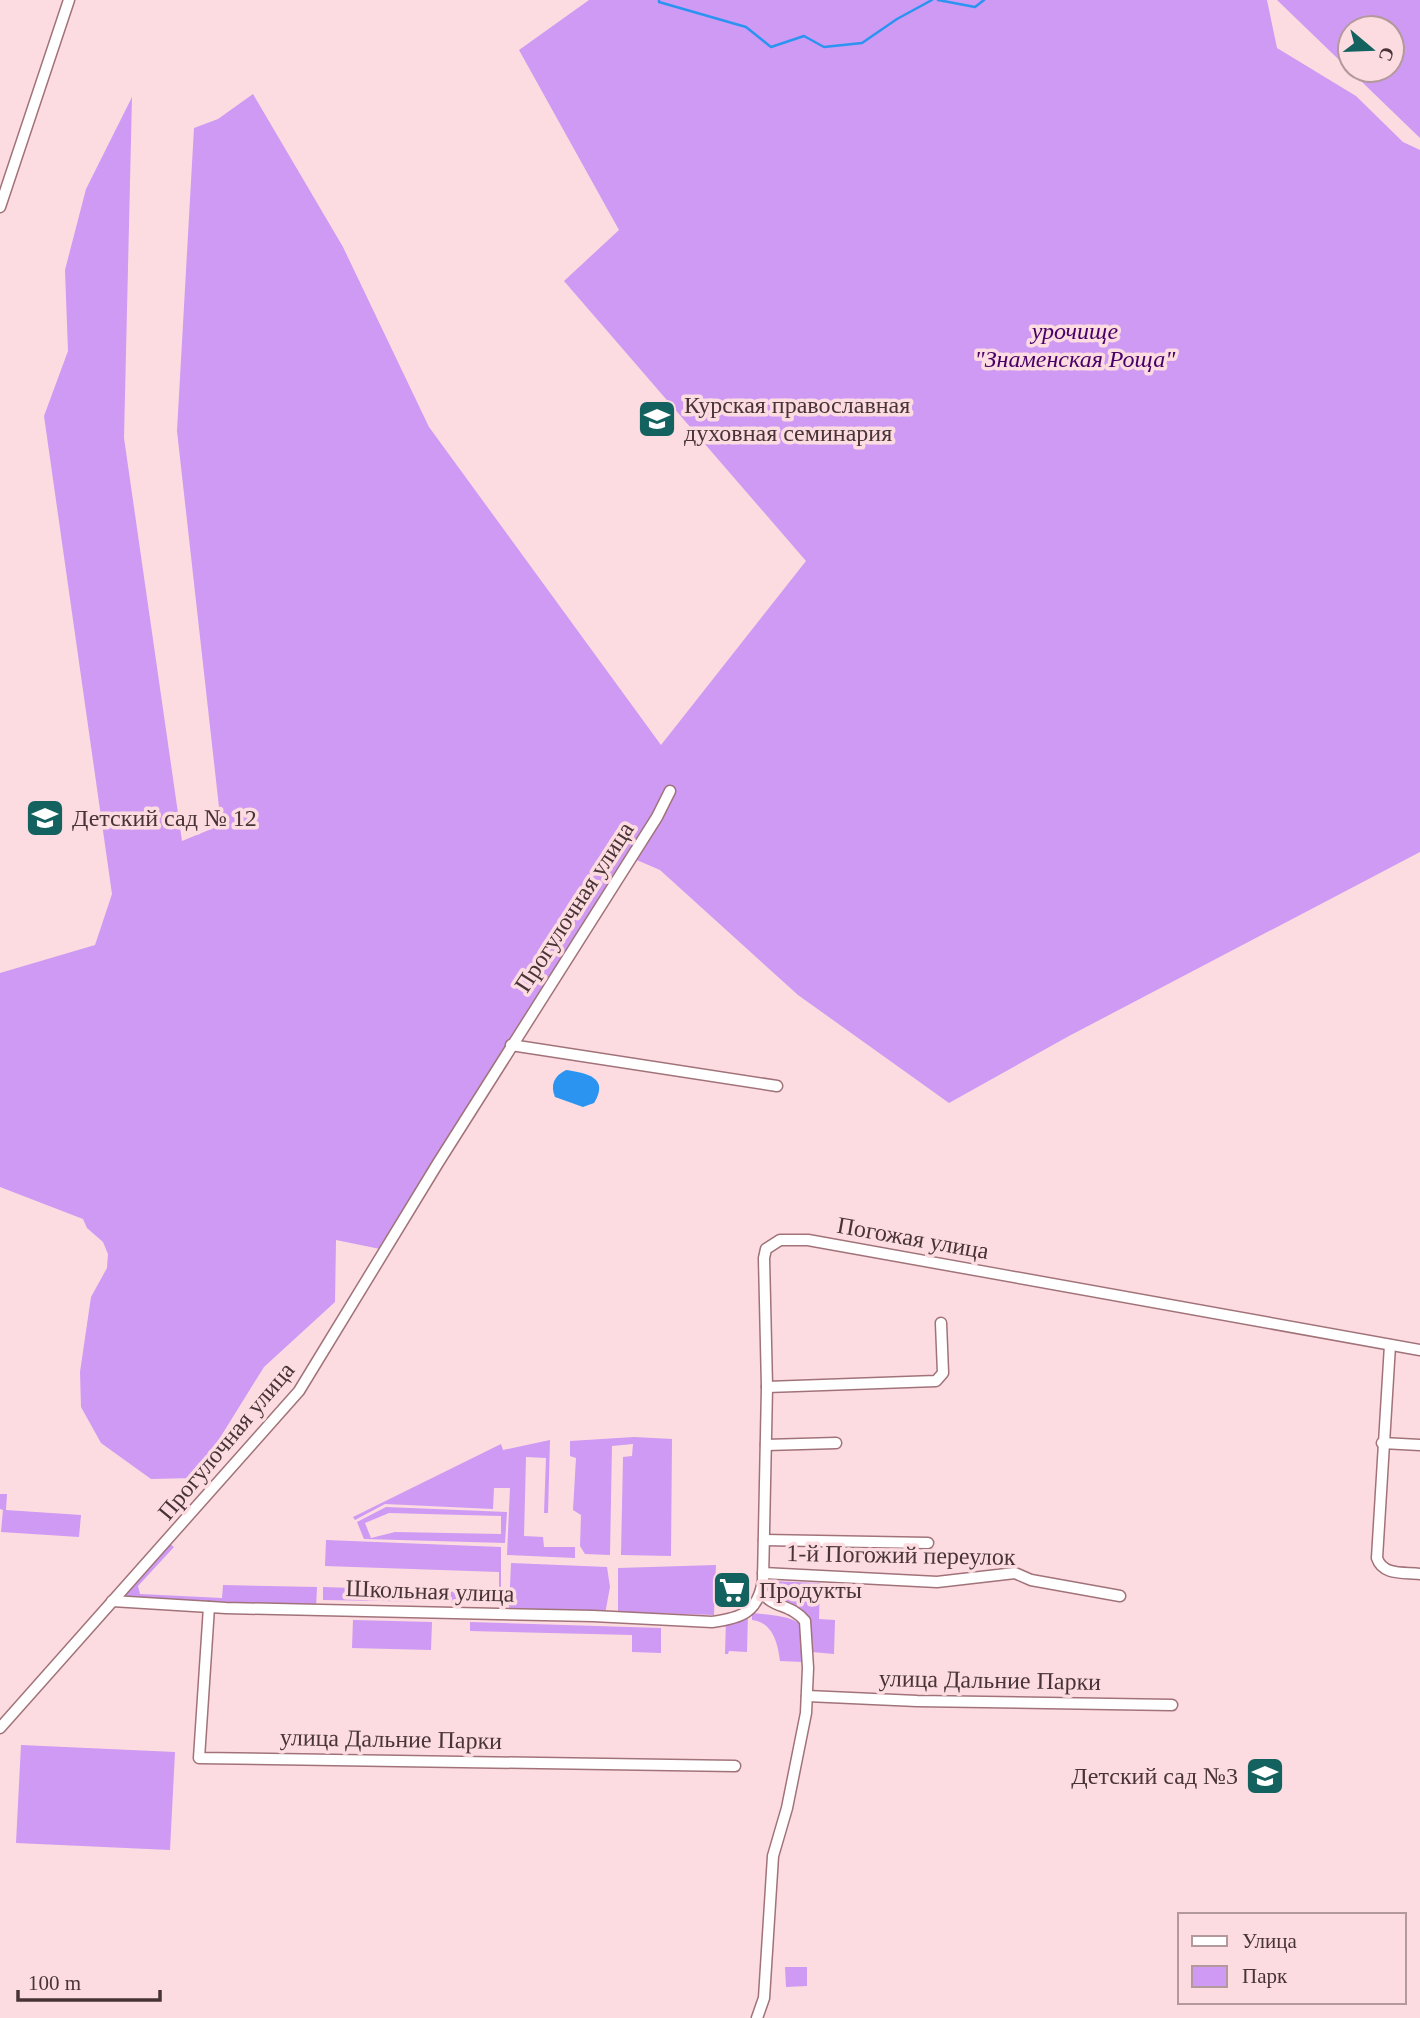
<svg xmlns="http://www.w3.org/2000/svg" width="1420" height="2018" font-family="Georgia,serif">
  <style>
    .green { fill: #ce9af3; fill-rule: evenodd }
    .water { fill: #2b94f1 }
    .lines { fill: none; stroke-linecap: round; stroke-linejoin: round }
    .stream { stroke: #2b94f1; stroke-width: 2.5 }
    .minor-casing { stroke: #a17379; stroke-width: 13 }
    .minor { stroke: #fff; stroke-width: 10 }
    .labels { text-anchor: middle; dominant-baseline: central; stroke-width: 7; stroke-linejoin: round; paint-order: stroke }
    .park-label { font-size: 24px; font-style: italic; fill: #470068; stroke: #fcdce0 }
    .poi-label { font-size: 24px; fill: #483436; stroke: #fcdce0; text-anchor: start }
    .street-label { font-size: 24px; fill: #483436; stroke: #fcdce0 }
  </style>
  <rect width="100%" height="100%" fill="#fcdce0"/>
  <g class="green">
    <path d="M589,0H1267L1277,48L1356,96L1403,142L1420,150V852L1069,1036L949,1103L798,995L660,870L632,858L390,1251L336,1240L335,1302L264,1367L195,1478L151,1479L101,1443L81,1407L80,1372L91,1297L107,1268L108,1254L103,1242L87,1228L83,1219L0,1187V973L95,945L112,894L44,416L68,351L65,270L86,189L132,97L124,438L182,841L221,825L177,431L194,128L218,119L253,94L343,247L429,427L661,745L806,561L564,281L619,230L519,50Z"/>
    <path d="M1277,0H1420V138ZM1350,28H1392V70H1350Z"/>
    <path d="M634,1437L672,1439L671,1556L621,1555L623,1457L632,1456L633,1444L612,1446L610,1555L585,1554L580,1546L581,1515L573,1510L576,1458L570,1456V1441Z"/>
    <path d="M550,1440L548,1513H544L546,1458L526,1457L524,1536L543,1537L544,1547H575V1558L507,1555L510,1488H494L493,1509L385,1504L355,1520L353,1517L501,1444L503,1450Z"/>
    <path d="M0,1494H7L6,1510L81,1515L79,1537L1,1532L3,1510L0,1509Z"/>
    <path d="M386,1507L507,1512L505,1543L364,1539L357,1522ZM389,1513L501,1516V1534L395,1532L371,1538L365,1523Z"/>
    <path d="M165,1540L174,1547L138,1586L140,1594L222,1598L223,1585L317,1587L316,1609L118,1601Z"/>
    <path d="M326,1540L501,1547V1603L323,1600V1587L499,1593V1572L325,1566Z"/>
    <path d="M511,1563L607,1567L610,1587L605,1614L509,1610Z"/>
    <path d="M716,1565L714,1615L618,1612V1568Z"/>
    <path d="M770,1581L820,1583L819,1619L835,1620L834,1654L812,1652C797,1623 822,1606 773,1600L769,1593Z"/>
    <path d="M748,1612L747,1652L729,1651L728,1654H725L726,1620Z"/>
    <path d="M752,1613C769,1615 789,1615 802,1625L803,1662L780,1661C778,1644 773,1622 752,1620Z"/>
    <path d="M353,1620L432,1622L431,1650L352,1648Z"/>
    <path d="M470,1622L661,1628V1653L632,1652V1635L470,1631Z"/>
    <path d="M21,1745L175,1752L170,1850L16,1843Z"/>
    <path d="M785,1967H807V1986L786,1987Z"/>
  </g>
  <path class="water" d="M566,1070C586,1073 610,1077 594,1103L583,1107L555,1097C550,1085 554,1076 566,1070Z"/>
  <g class="lines">
    <g class="stream">
      <path d="M659,0V2L746,27L771,47L804,36L824,47L862,43L897,19L932,0"/>
      <path d="M938,0L975,7L984,0"/>
    </g>
    <g class="minor-casing">
      <g id="minor">
        <path d="M0,207L69,0"/>
        <path d="M511,1045L777,1086"/>
        <path d="M1390,1345L1377,1558C1383,1576 1404,1572 1420,1574"/>
        <path d="M767,1387L936,1381L943,1373L941,1323"/>
        <path d="M1382,1443L1420,1445"/>
        <path d="M766,1445L836,1443"/>
        <path d="M764,1540L928,1543"/>
        <path d="M763,1573L937,1582L1015,1573L1031,1580L1120,1596"/>
        <path d="M112,1601L226,1608L593,1616L712,1622C741,1618 758,1613 763,1580L767,1387L764,1258L766,1249L780,1240H808L1420,1350"/>
        <path d="M209,1607L199,1758L735,1766"/>
        <path d="M807,1696L917,1701L1172,1705"/>
        <path d="M0,1728L299,1391L438,1163L657,817L670,791"/>
        <path d="M757,2018L764,1998L773,1856L787,1808L806,1713L808,1668L805,1621C790,1603 773,1609 761,1591"/>
      </g>
    </g>
    <use href="#minor" class="minor"/>
  </g>
  <defs>
    <g id="university-square" transform="scale(2.0125)"><rect x="-9" y="-9" width="18" height="18" rx="4" fill="#13625f" stroke="#fcdce0"/><path d="M0-5L7-2L0 1L-7-2ZM-4 1L0 2.5L4 1V4Q0 6-4 4Z" fill="#fff"/></g>
    <g id="school-square" transform="scale(2.0125)"><rect x="-9" y="-9" width="18" height="18" rx="4" fill="#13625f" stroke="#fcdce0"/><path d="M0-5L7-2L0 1L-7-2ZM-4 1L0 2.5L4 1V4Q0 6-4 4Z" fill="#fff"/></g>
    <g id="supermarket-square" transform="scale(2.0125)"><rect x="-9" y="-9" width="18" height="18" rx="4" fill="#13625f" stroke="#fcdce0"/><path d="M-6-5.5h2.5l.6 2H6L4.5 2H-2.5L-4.4-4H-6ZM-1.5 3.2a1.3 1.3 0 1 0 .1 0ZM3 3.2a1.3 1.3 0 1 0 .1 0Z" fill="#fff"/></g>
  </defs>
  <g fill-rule="evenodd">
    <use href="#university-square" x="657" y="419"/>
    <use href="#school-square" x="45" y="818"/>
    <use href="#supermarket-square" x="732" y="1590"/>
    <use href="#school-square" x="1265" y="1776"/>
  </g>
  <g class="labels">
    <g class="park-label">
      <text x="1075" y="331">урочище<tspan x="1075" dy="28">"Знаменская Роща"</tspan></text>
    </g>
    <g class="poi-label">
      <text x="684" y="405">Курская православная<tspan x="684" dy="28">духовная семинария</tspan></text>
      <text x="72" y="818">Детский сад № 12</text>
      <text x="759" y="1590">Продукты</text>
      <text x="1238" y="1776" text-anchor="end">Детский сад №3</text>
    </g>
    <g class="street-label">
      <text transform="translate(574 907) rotate(-57)">Прогулочная улица</text>
      <text transform="translate(913 1238) rotate(10)">Погожая улица</text>
      <text transform="translate(226 1441) rotate(-50)">Прогулочная улица</text>
      <text transform="translate(901 1555) rotate(1)">1-й Погожий переулок</text>
      <text transform="translate(430 1591) rotate(2)">Школьная улица</text>
      <text transform="translate(990 1680) rotate(1)">улица Дальние Парки</text>
      <text transform="translate(391 1739) rotate(1)">улица Дальние Парки</text>
    </g>
  </g>
  <rect x="1178" y="1913" width="228" height="91" fill="#fcdce0" stroke="#b4999c" stroke-width="2"/>
  <rect x="1192" y="1936" width="35" height="10" fill="#ffffff" stroke="#b4999c" stroke-width="2"/>
  <text x="1242" y="1948" font-size="21" fill="#483436">Улица</text>
  <rect x="1192" y="1966" width="35" height="21" fill="#ce9af3" stroke="#b4999c" stroke-width="2"/>
  <text x="1242" y="1983" font-size="21" fill="#483436">Парк</text>
  <g transform="translate(1371 49) rotate(109)"><circle r="33" fill="#fcdce0" stroke="#b4999c" stroke-width="2"/>
  <path d="M0-5L12 26L0 18L-12 26Z" fill="#13625f"/>
  <text y="-10" font-size="19" font-weight="bold" text-anchor="middle" fill="#483436">С</text>
  </g>
  <path d="M18 1990v10h142v-10" fill="none" stroke="#483436" stroke-width="3.5"/>
  <text x="28" y="1990" font-size="21" fill="#483436" stroke="#fcdce0" stroke-width="5" paint-order="stroke">100 m</text>
</svg>
